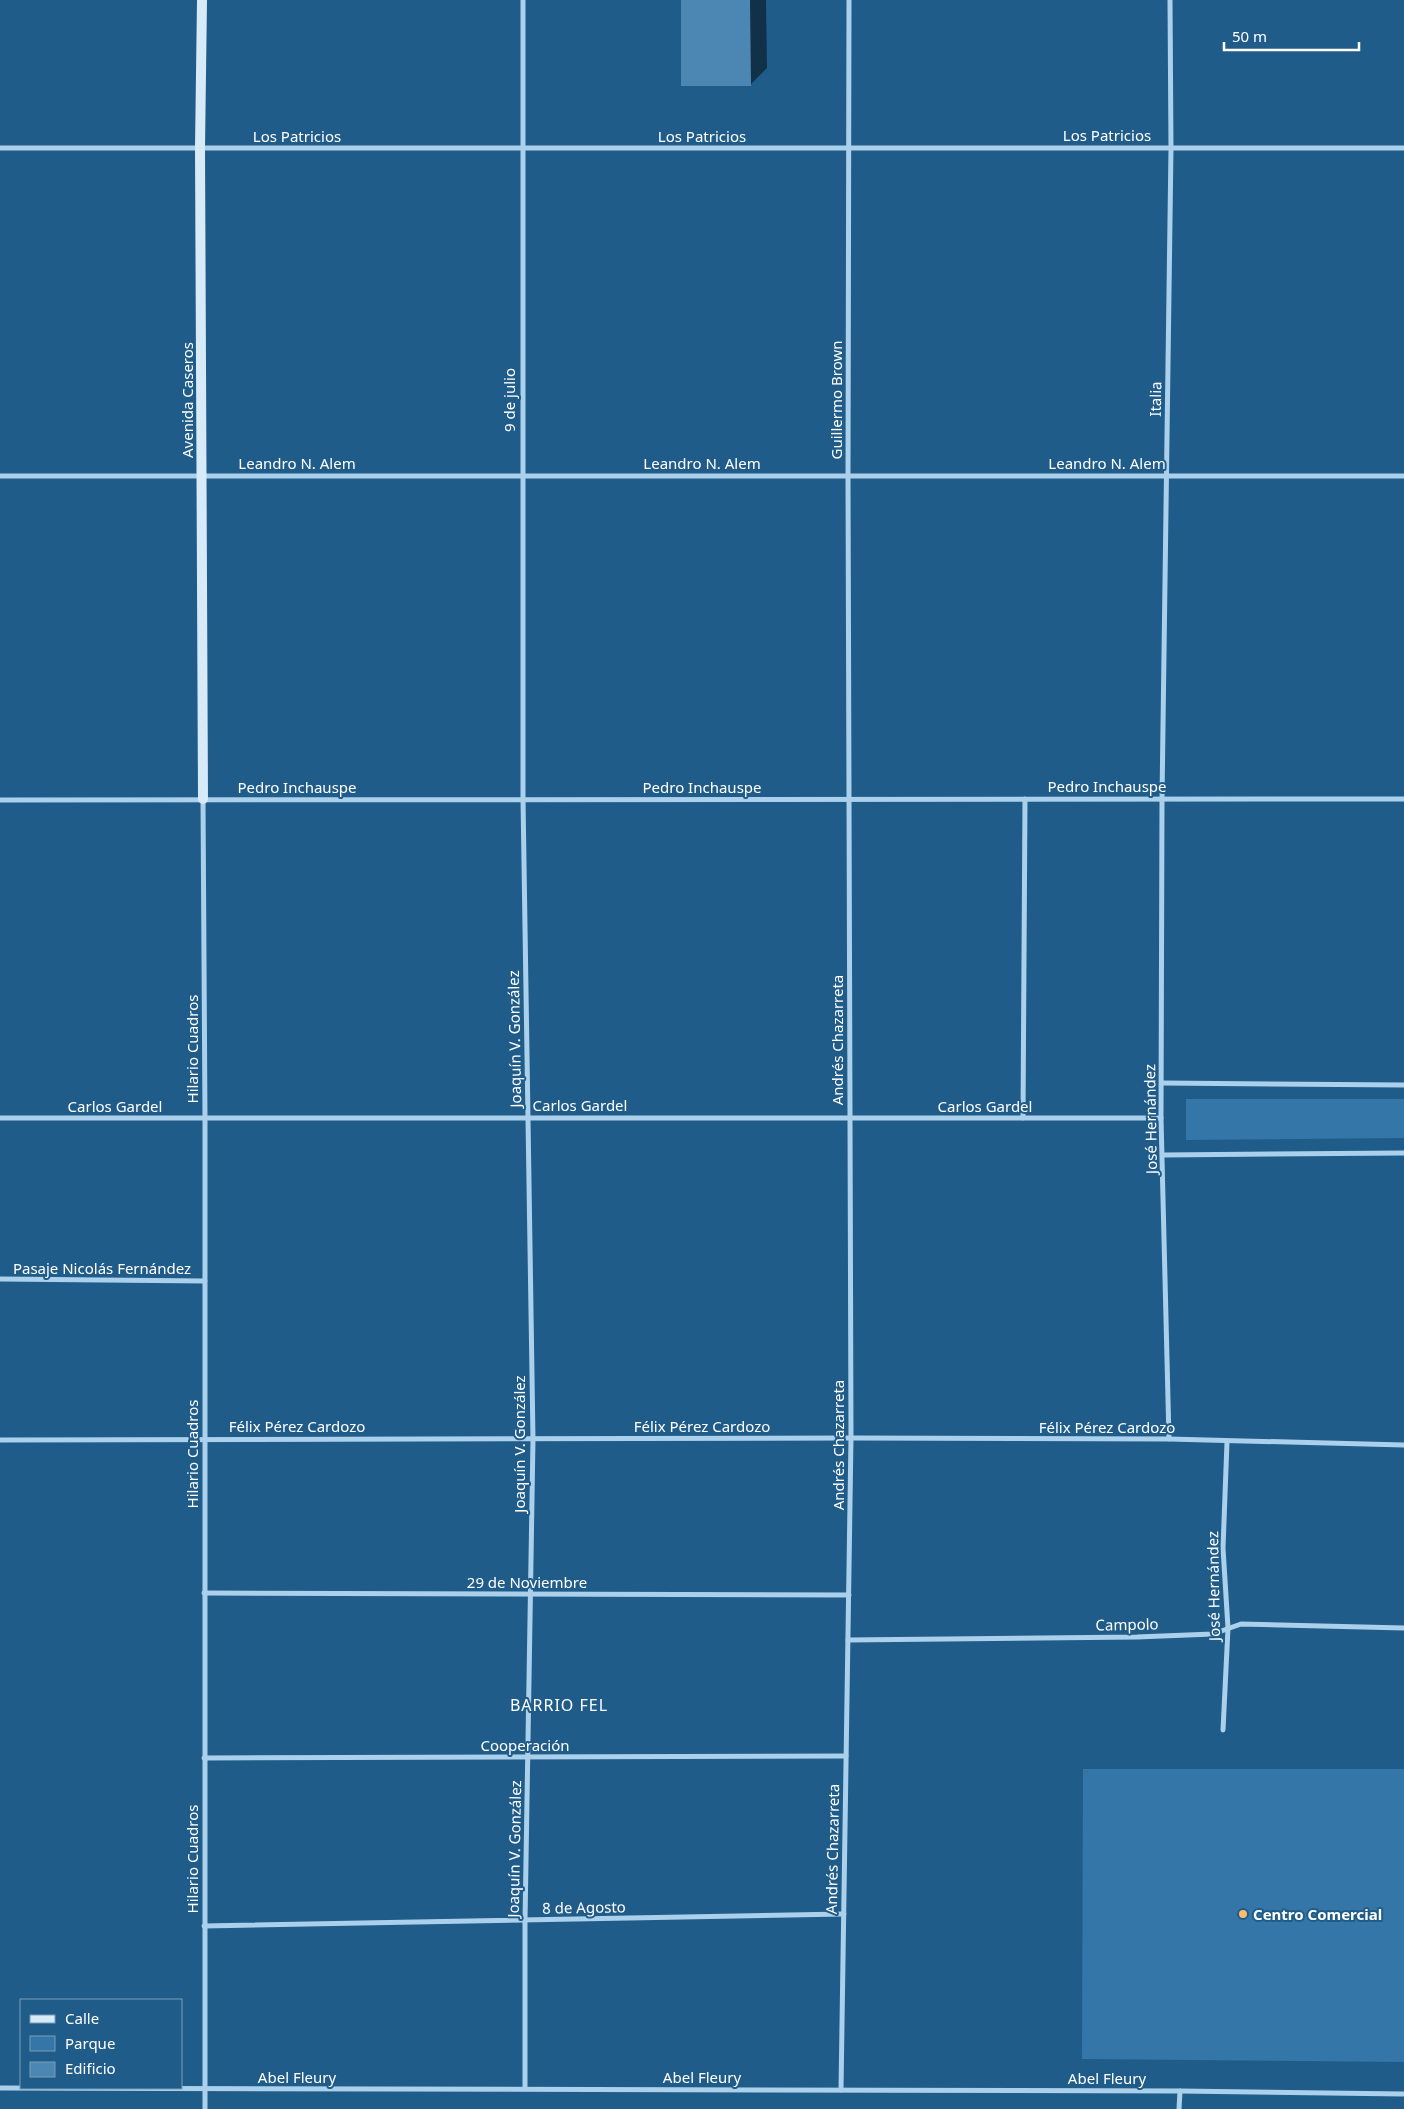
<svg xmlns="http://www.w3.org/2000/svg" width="1404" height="2109" font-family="'Noto Sans',sans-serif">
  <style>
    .green { fill: #3376a7 }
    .shadow { fill: #0007 }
    .building { fill: #4c87b3 }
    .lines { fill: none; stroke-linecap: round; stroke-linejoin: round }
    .minor { stroke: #abd0eb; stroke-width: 5 }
    .secondary { stroke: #d7eaf8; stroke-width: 10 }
    .poi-dot { fill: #f9bd6b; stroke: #205c89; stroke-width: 2 }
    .labels { text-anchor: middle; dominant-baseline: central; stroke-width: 4; stroke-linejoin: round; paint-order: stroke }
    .street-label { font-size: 15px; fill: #fff; stroke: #205c89 }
    .poi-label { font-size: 15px; font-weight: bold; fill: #fff; stroke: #205c89; text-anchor: start }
    .neighbourhood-label { font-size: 16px; letter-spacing: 1px; fill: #fff; stroke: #205c89 }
  </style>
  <rect width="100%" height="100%" fill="#205c89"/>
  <g class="green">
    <path d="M1186,1099H1404V1138L1186,1140Z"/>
    <path d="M1083,1769H1404V2062L1082,2059Z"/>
  </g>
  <path class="shadow" d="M682,0H766L767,68L750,85Z"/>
  <path class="building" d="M681,0H750L751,86H681Z"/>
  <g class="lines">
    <g class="minor">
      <path d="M523,0V799L533,1439L525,1921V2088"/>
      <path d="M0,148H1404"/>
      <path d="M0,476H1404"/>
      <path d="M203,799L205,1118V2109"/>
      <path d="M0,800L1404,799"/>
      <path d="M1162,1083L1404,1085"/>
      <path d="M0,1118H1161"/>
      <path d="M1023,1118L1025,799"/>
      <path d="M1163,1155L1404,1153"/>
      <path d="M0,1279L205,1281"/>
      <path d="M1169,1439L1161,1118L1162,799L1171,148L1170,0"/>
      <path d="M0,1440L851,1438L1169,1439L1404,1445"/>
      <path d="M204,1593L849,1595"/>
      <path d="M848,1640L1137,1637L1213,1634L1241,1624L1404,1628"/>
      <path d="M1223,1730L1228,1628L1223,1548L1227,1442"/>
      <path d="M204,1758L846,1756"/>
      <path d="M204,1926L844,1914"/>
      <path d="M0,2088L1180,2091L1404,2094"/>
      <path d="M841,2090L851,1438L848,476L849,0"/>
      <path d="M1179,2109L1180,2091"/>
    </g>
    <path class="secondary" d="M202,0L200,148L203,799"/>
  </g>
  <circle class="poi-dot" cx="1243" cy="1914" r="5"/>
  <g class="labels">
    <g class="street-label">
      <text x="1107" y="135">Los Patricios</text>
      <text x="297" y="136">Los Patricios</text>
      <text x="702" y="136">Los Patricios</text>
      <text transform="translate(1155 399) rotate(-89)">Italia</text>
      <text transform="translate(187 400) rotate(-90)">Avenida Caseros</text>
      <text transform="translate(509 400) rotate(-90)">9 de julio</text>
      <text transform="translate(836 400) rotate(-90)">Guillermo Brown</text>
      <text x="297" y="463">Leandro N. Alem</text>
      <text x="702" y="463">Leandro N. Alem</text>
      <text x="1107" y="463">Leandro N. Alem</text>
      <text x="1107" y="786">Pedro Inchauspe</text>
      <text x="297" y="787">Pedro Inchauspe</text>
      <text x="702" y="787">Pedro Inchauspe</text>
      <text transform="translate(514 1039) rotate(-91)">Joaquín V. González</text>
      <text transform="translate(837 1040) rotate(-90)">Andrés Chazarreta</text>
      <text transform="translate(192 1049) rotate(-90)">Hilario Cuadros</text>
      <text x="580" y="1105">Carlos Gardel</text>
      <text x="115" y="1106">Carlos Gardel</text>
      <text x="985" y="1106">Carlos Gardel</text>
      <text transform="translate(1150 1119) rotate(-91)">José Hernández</text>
      <text x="102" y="1268">Pasaje Nicolás Fernández</text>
      <text x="297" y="1426">Félix Pérez Cardozo</text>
      <text x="702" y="1426">Félix Pérez Cardozo</text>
      <text x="1107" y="1427">Félix Pérez Cardozo</text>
      <text transform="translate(519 1444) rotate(-90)">Joaquín V. González</text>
      <text transform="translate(838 1445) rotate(-90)">Andrés Chazarreta</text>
      <text transform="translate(192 1454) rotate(-90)">Hilario Cuadros</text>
      <text x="527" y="1582">29 de Noviembre</text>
      <text transform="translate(1213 1586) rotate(-91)">José Hernández</text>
      <text transform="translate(1127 1624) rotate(-1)">Campolo</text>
      <text x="525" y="1745">Cooperación</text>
      <text transform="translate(514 1849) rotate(-89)">Joaquín V. González</text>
      <text transform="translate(832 1849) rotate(-89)">Andrés Chazarreta</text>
      <text transform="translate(192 1859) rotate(-90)">Hilario Cuadros</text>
      <text transform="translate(584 1907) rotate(-1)">8 de Agosto</text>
      <text x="297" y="2077">Abel Fleury</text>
      <text x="702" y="2077">Abel Fleury</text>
      <text x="1107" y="2078">Abel Fleury</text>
    </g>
    <g class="poi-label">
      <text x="1253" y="1914">Centro Comercial</text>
    </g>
    <g class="neighbourhood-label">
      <text x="559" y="1705">BARRIO FEL</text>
    </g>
  </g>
  <rect x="20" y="1999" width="162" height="90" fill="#205c89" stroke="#799db8"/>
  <rect x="30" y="2015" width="25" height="8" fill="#d7eaf8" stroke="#799db8"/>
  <text x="65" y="2024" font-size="15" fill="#ffffff">Calle</text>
  <rect x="30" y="2036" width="25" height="15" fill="#3376a7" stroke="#799db8"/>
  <text x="65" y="2049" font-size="15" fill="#ffffff">Parque</text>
  <rect x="30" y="2062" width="25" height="15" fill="#4c87b3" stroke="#799db8"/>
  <text x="65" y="2074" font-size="15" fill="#ffffff">Edificio</text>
  <path d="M1224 42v8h135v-8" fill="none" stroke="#ffffff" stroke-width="2.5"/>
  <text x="1232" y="42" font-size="15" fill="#ffffff" stroke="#205c89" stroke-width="4" paint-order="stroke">50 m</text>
</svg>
